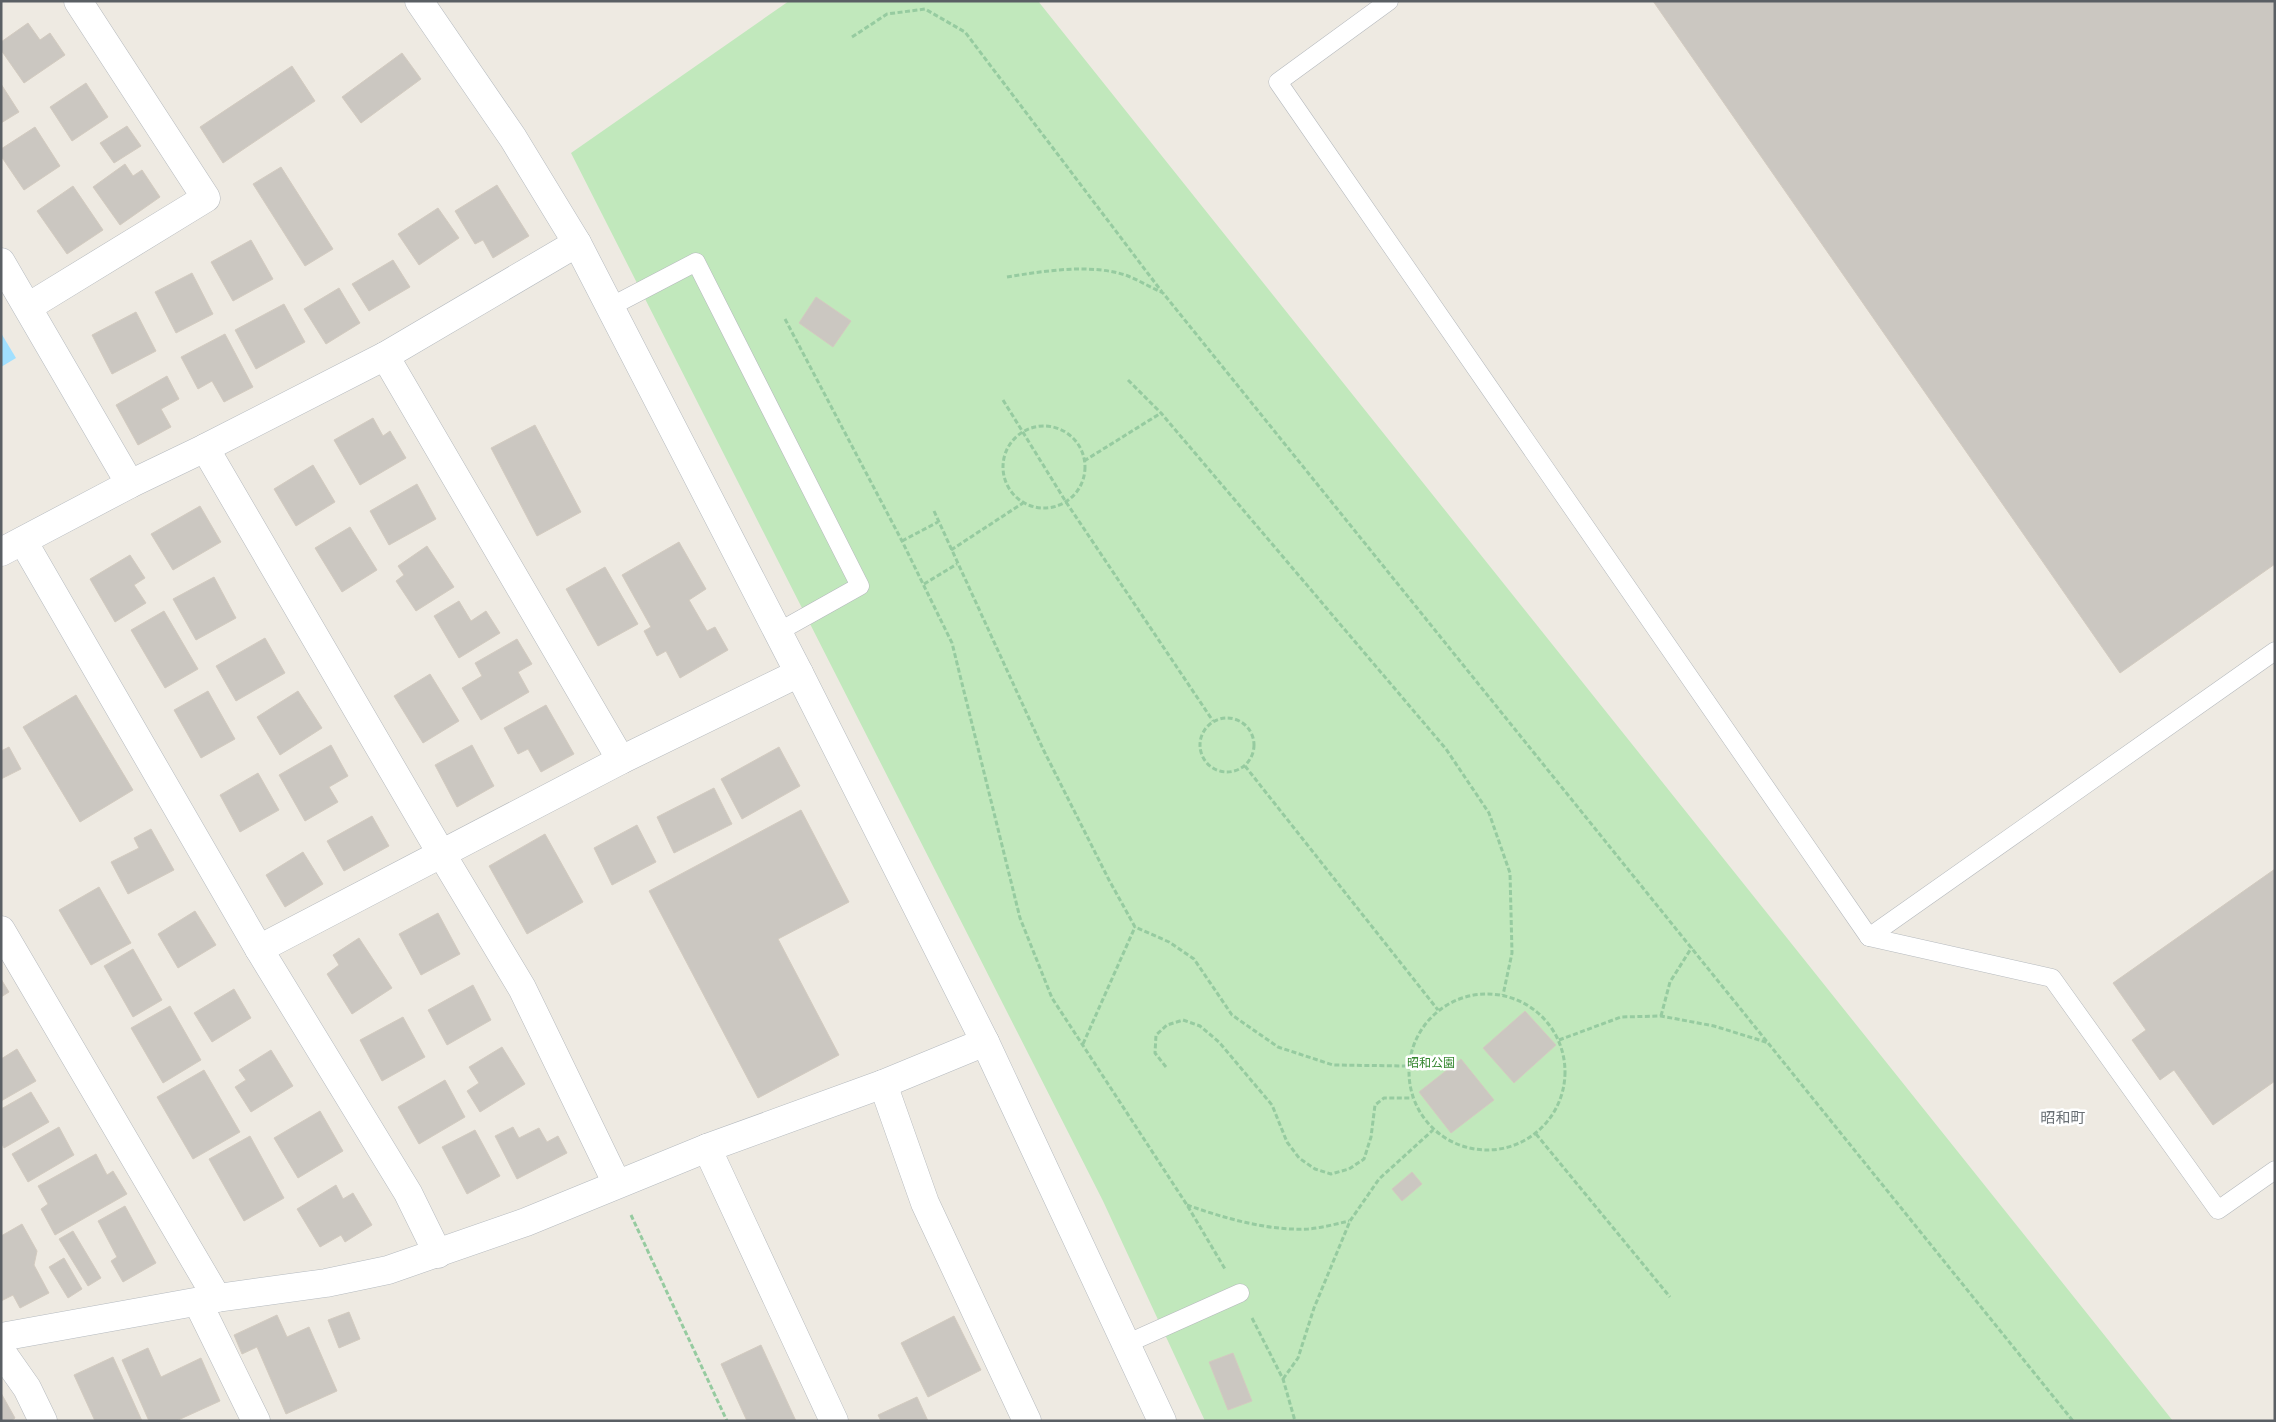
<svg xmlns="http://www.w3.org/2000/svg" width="2276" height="1422" font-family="'Open Sans','Noto Sans JP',sans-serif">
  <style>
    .green { fill: #c1e8bc }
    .water { fill: #a1e0ff }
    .building { fill: #cbc7c1; stroke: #d3cbc0 }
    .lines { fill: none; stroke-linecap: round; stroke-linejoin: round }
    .lane-casing { stroke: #b5b9bd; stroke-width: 19 }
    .street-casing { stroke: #b5b9bd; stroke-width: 29 }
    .secondary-casing { stroke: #b5babf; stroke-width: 29 }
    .path { stroke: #96cba0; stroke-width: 3; stroke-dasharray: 5 2.5; stroke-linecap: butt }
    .lane { stroke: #fff; stroke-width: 18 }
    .street { stroke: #fff; stroke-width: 28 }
    .secondary { stroke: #fff; stroke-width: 28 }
    .labels { text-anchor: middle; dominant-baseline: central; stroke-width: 5; stroke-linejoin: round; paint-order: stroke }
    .park-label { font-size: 12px; fill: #34862f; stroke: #fff }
    .quarter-label { font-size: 15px; fill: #6b7176; stroke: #fff }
  </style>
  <rect width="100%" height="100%" fill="#eeeae2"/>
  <path class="green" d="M789,1H1038L2173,1421H1205L1103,1201L571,153Z"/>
  <path class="water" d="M1,333L16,358L1,367Z"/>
  <g class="building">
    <path d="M1653,1H2275V564L2120,673Z"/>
    <path d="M28,23L40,40L50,33L65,55L24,83L1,50V42Z"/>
    <path d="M402,53L421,79L361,123L342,97Z"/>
    <path d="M292,66L315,101L223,163L200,127Z"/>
    <path d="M86,83L108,117L72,141L50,107Z"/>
    <path d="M1,84L19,112L1,123Z"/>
    <path d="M127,126L141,146L114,163L100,143Z"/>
    <path d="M35,127L60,166L24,190L1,156V149Z"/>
    <path d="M125,164L133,176L142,170L160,197L120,225L93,187Z"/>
    <path d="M281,167L333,249L305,266L253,184Z"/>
    <path d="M497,185L529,236L493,258L483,240L475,244L455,211Z"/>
    <path d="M73,186L103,230L67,254L37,211Z"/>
    <path d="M438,208L459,238L419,265L398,234Z"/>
    <path d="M251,240L273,279L233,301L211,262Z"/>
    <path d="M393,260L410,287L369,311L352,284Z"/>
    <path d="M192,273L213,314L176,333L155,292Z"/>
    <path d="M339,288L360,323L326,344L304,309Z"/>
    <path d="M816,297L851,321L833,347L799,323Z"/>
    <path d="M284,304L305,342L256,369L235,330Z"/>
    <path d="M136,312L156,351L112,374L92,335Z"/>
    <path d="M225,334L253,387L224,402L212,381L198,389L181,357Z"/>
    <path d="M167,376L179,399L161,409L171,427L138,445L116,405Z"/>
    <path d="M373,418L383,436L390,431L406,458L360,485L334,440Z"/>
    <path d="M535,425L581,512L537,536L491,448Z"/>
    <path d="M313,465L335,502L296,526L274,489Z"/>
    <path d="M417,484L436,519L389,545L370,511Z"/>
    <path d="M200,506L221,542L173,570L151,534Z"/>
    <path d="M350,527L377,570L342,592L315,548Z"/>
    <path d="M679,542L706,589L689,600L707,631L715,627L728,650L680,678L666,651L657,656L644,631L651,627L622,575Z"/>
    <path d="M427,546L454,587L416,611L396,581L404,575L398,566Z"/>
    <path d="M130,555L145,578L134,585L146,603L115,622L90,579Z"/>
    <path d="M605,567L638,624L598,646L566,589Z"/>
    <path d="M214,577L236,618L196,640L173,599Z"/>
    <path d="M459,601L471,621L486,611L500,633L459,658L434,616Z"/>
    <path d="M164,611L198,669L165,688L131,630Z"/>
    <path d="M265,638L285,673L236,701L216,666Z"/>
    <path d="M517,639L532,664L518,672L529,692L481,720L462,688L482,676L475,663Z"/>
    <path d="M430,674L459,721L423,743L394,696Z"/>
    <path d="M208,691L235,739L201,758L174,710Z"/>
    <path d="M298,691L322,728L280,755L257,717Z"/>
    <path d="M76,695L133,790L80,822L23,727Z"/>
    <path d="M546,705L574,754L541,772L528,749L518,754L504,728Z"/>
    <path d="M331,745L348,776L329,787L338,802L305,821L279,775Z"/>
    <path d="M472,745L494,786L457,807L435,765Z"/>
    <path d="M9,747L21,769L1,779V751Z"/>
    <path d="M779,747L800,786L742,819L721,779Z"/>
    <path d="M258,773L279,810L240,832L220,795Z"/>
    <path d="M714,788L732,824L674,853L657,817Z"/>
    <path d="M801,810L849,902L778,939L839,1055L758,1098L649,891Z"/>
    <path d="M372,816L389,846L344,871L327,841Z"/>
    <path d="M637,825L656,862L612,885L594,848Z"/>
    <path d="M151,829L174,870L128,894L111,862L139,848L134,838Z"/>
    <path d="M545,834L583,902L527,934L489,866Z"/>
    <path d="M303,852L323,884L285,907L266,875Z"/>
    <path d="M2275,869V1081L2213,1125L2174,1070L2160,1080L2132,1040L2146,1030L2113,983Z"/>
    <path d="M99,887L131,943L91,965L59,910Z"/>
    <path d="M195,911L216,945L178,968L158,934Z"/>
    <path d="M438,913L460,954L421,975L399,934Z"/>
    <path d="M359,938L392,988L352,1014L327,974L339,965L333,955Z"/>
    <path d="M133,949L162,1000L133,1017L104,966Z"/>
    <path d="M1,979L9,992L1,997Z"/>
    <path d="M473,985L491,1020L447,1045L428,1010Z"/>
    <path d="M234,989L251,1018L212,1042L194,1013Z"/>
    <path d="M170,1006L201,1060L163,1083L131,1028Z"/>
    <path d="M1525,1011L1556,1045L1514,1083L1483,1048Z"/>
    <path d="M403,1017L425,1057L382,1081L360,1040Z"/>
    <path d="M502,1047L525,1084L480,1112L467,1091L479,1083L469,1067Z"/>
    <path d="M17,1049L36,1081L1,1101V1059Z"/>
    <path d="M271,1050L293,1086L251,1112L235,1087L246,1080L239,1070Z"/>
    <path d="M1461,1059L1494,1100L1451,1133L1419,1092Z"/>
    <path d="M204,1070L240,1132L193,1159L157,1097Z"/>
    <path d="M445,1080L465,1117L419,1144L398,1107Z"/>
    <path d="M31,1092L49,1122L4,1148L1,1142V1109Z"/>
    <path d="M320,1111L343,1151L298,1178L274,1138Z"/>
    <path d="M59,1127L74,1155L28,1182L12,1154Z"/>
    <path d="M513,1127L519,1138L539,1128L547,1142L558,1136L567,1153L517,1179L495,1136Z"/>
    <path d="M475,1130L500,1176L467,1194L442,1147Z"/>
    <path d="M250,1136L284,1198L244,1221L209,1159Z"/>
    <path d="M96,1154L107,1175L113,1171L127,1194L55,1235L41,1209L48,1204L38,1186Z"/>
    <path d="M1412,1172L1422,1184L1402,1201L1392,1189Z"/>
    <path d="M336,1185L343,1199L353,1193L372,1225L345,1242L341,1235L320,1247L297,1209Z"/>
    <path d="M125,1206L156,1263L123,1282L111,1261L117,1257L98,1221Z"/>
    <path d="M22,1224L37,1251L34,1265L49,1293L20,1308L13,1295L1,1301V1236Z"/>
    <path d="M73,1231L101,1278L88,1286L59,1239Z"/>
    <path d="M64,1258L82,1289L68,1298L49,1267Z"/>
    <path d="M349,1312L360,1339L339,1348L328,1320Z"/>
    <path d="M277,1315L287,1337L309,1327L337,1391L286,1414L257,1347L242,1354L234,1335Z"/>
    <path d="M954,1316L981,1370L928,1397L901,1343Z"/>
    <path d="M761,1345L796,1421H747L721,1364Z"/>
    <path d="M148,1348L161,1377L201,1358L220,1401L176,1421H149L122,1360Z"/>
    <path d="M1233,1353L1252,1401L1228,1410L1209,1362Z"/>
    <path d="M113,1357L142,1421H95L74,1375Z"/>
    <path d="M1,1393L15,1418L11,1421H1Z"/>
    <path d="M917,1397L928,1421H881L878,1415Z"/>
  </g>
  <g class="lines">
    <g class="lane-casing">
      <g id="lane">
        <path d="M1389,1L1278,82L1869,937L2052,978L2218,1210L2275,1170"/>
        <path d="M610,307L696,262L860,586L778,632"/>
        <path d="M1869,937L2275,651"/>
        <path d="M1126,1344L1240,1293"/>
      </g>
    </g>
    <g class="street-casing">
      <g id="street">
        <path d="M28,307L206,198L78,1"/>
        <path d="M385,356L621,760"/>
        <path d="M205,448L441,853L522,988L617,1184"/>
        <path d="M1,930L217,1298"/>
        <path d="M259,949L621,760L799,673"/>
        <path d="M883,1084L925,1203L1027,1421"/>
        <path d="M707,1148L834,1421"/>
        <path d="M198,1303L256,1421"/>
        <path d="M1,1351L27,1388L43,1421"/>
      </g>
    </g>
    <g class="secondary-casing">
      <g id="secondary">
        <path d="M419,1L513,138L577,243L799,673L985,1042L1162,1421"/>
        <path d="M1,262L130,484"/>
        <path d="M23,541L259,949L408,1193L438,1254"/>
        <path d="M1,552L130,484L205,448L385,356L577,243"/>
        <path d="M1,1337L217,1298L326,1283L388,1270L526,1222L707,1148L883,1084L985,1042"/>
      </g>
    </g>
    <g class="path">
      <path d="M852,37L887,14L925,9L965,32L1162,292"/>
      <path d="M1007,277C1044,271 1092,263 1128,276C1140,281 1152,288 1163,293L2073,1421"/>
      <path d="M785,319L902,541L952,643L1020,918L1052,998L1187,1205L1225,1269"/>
      <path d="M1128,380L1161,413L1446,749L1489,813L1510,873L1512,953L1503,995"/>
      <path d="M1003,400L1066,502L1213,721"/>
      <circle cx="1044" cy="467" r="41"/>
      <path d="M1084,461L1161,413"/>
      <path d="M934,511L1044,751L1109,880L1135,927L1169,942L1194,959L1232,1015L1278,1047L1333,1065L1408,1066"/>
      <path d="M902,541L938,522"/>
      <path d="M951,550L1023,503"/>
      <path d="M924,584L957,564"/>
      <circle cx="1227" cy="745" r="27"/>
      <path d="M1245,766L1438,1010"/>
      <circle cx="1487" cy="1072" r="78"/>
      <path d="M1661,1016L1670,982L1692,947"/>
      <path d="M1559,1040L1621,1017L1661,1016L1714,1026L1769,1043"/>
      <path d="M1083,1044L1135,927"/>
      <path d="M1166,1067L1155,1053L1156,1035L1167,1025L1183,1020L1200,1026L1219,1042L1272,1105L1287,1142L1299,1158L1315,1169L1331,1174L1349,1169L1364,1159L1371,1137L1375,1105L1384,1098H1412"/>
      <path d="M1536,1134L1670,1297"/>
      <path d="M1187,1205C1224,1218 1268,1231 1308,1229C1321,1228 1336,1224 1349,1221"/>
      <path d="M631,1215L727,1421"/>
      <path d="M1252,1318L1283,1379L1295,1421"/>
      <path d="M1283,1379L1298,1358L1314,1308L1350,1221L1379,1179L1433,1130"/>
    </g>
    <use href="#lane" class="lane"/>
    <use href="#street" class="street"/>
    <use href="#secondary" class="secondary"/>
  </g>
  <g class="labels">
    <g class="park-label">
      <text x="1431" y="1062">昭和公園</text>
    </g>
    <g class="quarter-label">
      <text x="2063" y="1117">昭和町</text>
    </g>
  </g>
  <rect width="2276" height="1422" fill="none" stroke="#5a5f64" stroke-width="5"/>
</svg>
